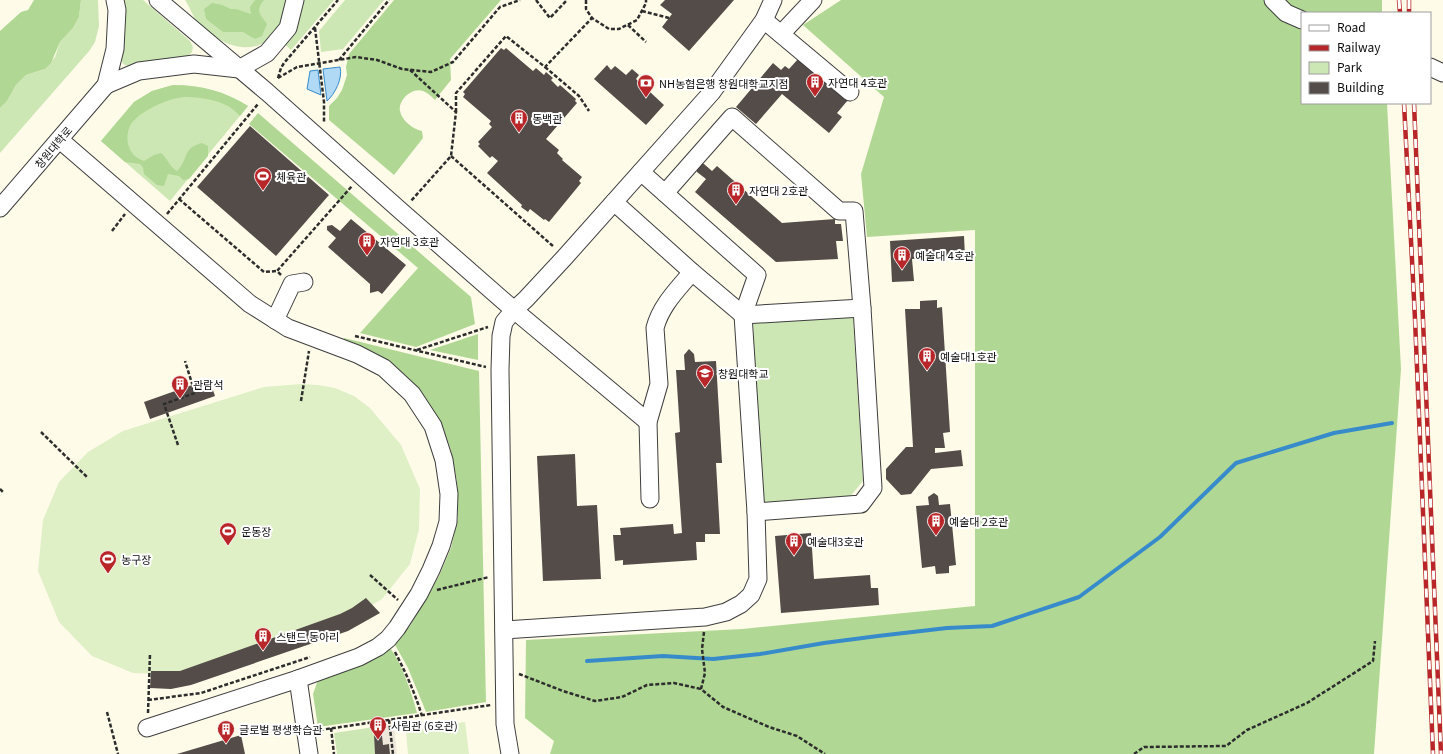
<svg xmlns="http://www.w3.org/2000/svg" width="1443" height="754" font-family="Georgia,'Noto Sans KR',serif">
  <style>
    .green { fill: #cde7b4 }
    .forest { fill: #b0d894 }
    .pitch { fill: #dfefc6 }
    .plaza { fill: #ede8da }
    .water { fill: #afd9f5; stroke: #378bca }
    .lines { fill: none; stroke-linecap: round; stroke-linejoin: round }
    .stream { stroke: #378bca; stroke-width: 4 }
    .building { fill: #534c48 }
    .minor-casing { stroke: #3e3e3e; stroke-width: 19 }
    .path { stroke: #2d2d2d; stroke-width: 2.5; stroke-dasharray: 4 2; stroke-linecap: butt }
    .minor { stroke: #fff; stroke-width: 17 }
    .rail-casing { stroke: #b82629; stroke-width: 4.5 }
    .rail { stroke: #fff; stroke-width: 3; stroke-dasharray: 9; stroke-linecap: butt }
    .labels { text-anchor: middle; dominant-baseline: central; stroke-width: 4; stroke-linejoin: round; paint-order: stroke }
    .poi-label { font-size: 11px; fill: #0b0b0b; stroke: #fff; text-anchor: start }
    .street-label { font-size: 11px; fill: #0b0b0b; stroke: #fff }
  </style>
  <rect width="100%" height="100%" fill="#fffbe9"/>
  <g class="green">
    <path d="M81,0H98L99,26L95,42L90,50L0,153V108L7,101L16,85L26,75L45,69L55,57L60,42L73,28L79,17Z"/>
    <path d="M125,0H143L190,41L193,47L192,52L187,57L167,59L130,67L123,64L121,58L125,32Z"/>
    <path d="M185,0H289C287,7 285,17 282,24C260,62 221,48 197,21C192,15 190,7 185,0Z"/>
    <path d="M302,0H334L291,50L283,43Z"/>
    <path d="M345,0H384L343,49L321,52L319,31Z"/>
    <path d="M173,85C201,85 224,91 248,106L170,201L101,141L134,102L152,91Z"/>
    <path d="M853,317L863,481L848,499L761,508V481L753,320Z"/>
    <path d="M374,727L375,754H337L334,733Z"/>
  </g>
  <g class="forest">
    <path d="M34,0H81L79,17L73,28L60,42L51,63L45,69L26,75L16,85L7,101L0,108V31L21,12L28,10Z"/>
    <path d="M255,0H264C255,11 260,14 267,24L262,36L255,39L243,32H223L206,19L204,9L212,3L222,5L231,9H236L251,14L250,7Z"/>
    <path d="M394,0H501L450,59L451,80L435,100C431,96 428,93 423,91C412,87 398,100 400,111C402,121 413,129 422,131L423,138L394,175L329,120V106L337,98L342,90L347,75L346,67L349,54Z"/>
    <path d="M841,0H1382V13H1302V103H1387L1401,369L1374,754H550L554,741L525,718L526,640L742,629L975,606V230L867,237L861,174L884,97L803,25Z"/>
    <path d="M173,85C201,85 224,91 248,106L240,116C237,113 233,109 228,106C217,100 199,97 186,97C170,97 137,112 130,126C127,132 127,138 128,144C131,154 136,158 144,161L154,155L161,153C168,159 170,167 177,171C189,159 182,148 202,143L208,146V156L189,179L183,180L179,176L168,174L164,186L157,185L144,174L143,168L140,164L125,162L101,141L134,102L152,91Z"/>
    <path d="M258,113L471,297L475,324L416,347L360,333L418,268L249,124Z"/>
    <path d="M478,334V360L430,350Z"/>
    <path d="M344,338L479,371L486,702L426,712L408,668L394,643L410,626L439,576L451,548L458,518L457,482L451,450L441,422L425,397L403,375L341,344Z"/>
    <path d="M390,648C401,661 413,697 417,713L318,727L313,694L318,680Z"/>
  </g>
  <g class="pitch">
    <path d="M301,384L318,385L335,388L354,396L370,408L401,445L420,489L419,529L410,564L382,599L347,620L186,675L133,673L92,656L59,622L38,571L43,520L59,482L88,452L123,431L264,387Z"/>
    <path d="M465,722L469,754H408L406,731Z"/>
  </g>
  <path class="plaza" d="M394,724L397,754H390L389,744L383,745L376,733L374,735V727Z"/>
  <g class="water">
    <path d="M340,67C343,78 335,94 327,101L323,69Z"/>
    <path d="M318,70L321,95L307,89L310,71Z"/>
  </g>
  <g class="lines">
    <path class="stream" d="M587,661L663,656L713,659L760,654L824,643L878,636L947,628L992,626L1079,597L1160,537L1236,463L1334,433L1392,423"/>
  </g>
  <g class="building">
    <path d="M665,0H734L689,51L662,27L672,14L660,5Z"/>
    <path d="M501,48L504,50L506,48L533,71L536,68L544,75L546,72L553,78L551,80L558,87L560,85L576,99L575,101L577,103L546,139L559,150L557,153L563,159L562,160L582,177L579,181L581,183L549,222L545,219L544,220L530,209L528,212L521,207L522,205L487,173L498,161L492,156L490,158L478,146L480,144L478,142L492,127L489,124L491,121L463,97L465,94L463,92Z"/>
    <path d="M799,58L848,100L837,113L842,117L829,133L782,94L756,124L736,107L773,63L781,70L785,66L789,69Z"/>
    <path d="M607,65L611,70L615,66L626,75L632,69L639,75L636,79L664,105L646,125L594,79Z"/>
    <path d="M250,126L329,195L276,256L197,187Z"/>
    <path d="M701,164H704L712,171L717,166L782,223L835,219V224H841L843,241H836L838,259L776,262L695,192L706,179L697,172V168Z"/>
    <path d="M351,219L406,265L382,294L378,291L370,293V284L328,247L336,238L327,230V226L332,225L340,231Z"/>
    <path d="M964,236L965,256L912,259L914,281L892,282L890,241Z"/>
    <path d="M937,300V308L942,307L950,432L943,433L945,448H935V453L961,450L963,466L931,469L911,494L901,495L886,479V469L906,447H913L905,309H920V301Z"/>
    <path d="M689,349L694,354L695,362L716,361L722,463H716L720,534H705V542H696L697,560L623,565V560L615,561L613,535H621L620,528L673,524L674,534L682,533L675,433L680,432L676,370H685L684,355Z"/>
    <path d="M209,379L215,396L150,419L144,402Z"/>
    <path d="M575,454L577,506L597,505L601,579L543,581L537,456Z"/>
    <path d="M934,493L938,496L939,505L950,504L956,565L949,566V573L936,574L935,566L922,568L916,506L929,505L928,497Z"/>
    <path d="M811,533L814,579L870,575L871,588H878L879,605L781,613L775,536Z"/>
    <path d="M366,598L380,613L348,631L191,685L171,689L150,688L151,671H180L340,614L352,608Z"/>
    <path d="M376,733H379L382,736L383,745L389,744L390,754H375L374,735Z"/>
    <path d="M241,735L245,754H177Z"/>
  </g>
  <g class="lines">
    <g class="minor-casing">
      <g id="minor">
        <path d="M158,0L267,92L402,212L514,310L648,422"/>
        <path d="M1273,0L1286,13L1302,20"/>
        <path d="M764,20L850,92"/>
        <path d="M781,34L813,0"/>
        <path d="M1430,67L1443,73"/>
        <path d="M106,85L139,71L194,64L239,69L267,53L288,28L295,0"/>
        <path d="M60,140L250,304L288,328L357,354L384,368L412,394L433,426L444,460L449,494L448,522L441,546L431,570L419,594L397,628L388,639L378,647L359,657L298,679L147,728"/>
        <path d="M665,193L732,117L839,211H854L862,308L873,488L861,504L756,512"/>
        <path d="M614,202L692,272L743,315L862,308"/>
        <path d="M0,208L106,85L115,49L117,10L115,0"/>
        <path d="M275,320L292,284L304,282"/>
        <path d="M650,499L648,422L659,384L655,328C661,305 678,289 692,272"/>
        <path d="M504,630L705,617L726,612L741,604L751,595L758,579L756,512L743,315L757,275L641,172"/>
        <path d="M298,679L309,754"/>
        <path d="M510,754L505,724L500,370L501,336L504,322L514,310L526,299L565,257L712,92L764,20L773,0"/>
      </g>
    </g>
    <g class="path">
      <path d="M536,0L550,18L567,0"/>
      <path d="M586,0V9L592,18L609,29H619L637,20L646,3V0"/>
      <path d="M642,11L669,18"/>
      <path d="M628,25L646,42"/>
      <path d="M315,28L324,102V123"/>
      <path d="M339,60L389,0"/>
      <path d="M545,67L579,96L589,111"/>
      <path d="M410,70L456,112L451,156L411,201"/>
      <path d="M278,78L297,67L356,57L377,60L402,69L431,72L453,62L500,7L520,0"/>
      <path d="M278,78L281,68L284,63L338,0"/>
      <path d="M456,112V93L506,36L545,67L592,18"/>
      <path d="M451,156L554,247"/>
      <path d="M179,199L264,272L277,271"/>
      <path d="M167,214L258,104"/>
      <path d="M112,231L125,214"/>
      <path d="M281,275L277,271L352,186"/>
      <path d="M355,336L486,367"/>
      <path d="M417,350L488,327"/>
      <path d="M301,401L309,351"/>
      <path d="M41,432L88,478"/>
      <path d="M178,445L164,404L195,393L185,361"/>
      <path d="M0,489L4,493"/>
      <path d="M370,575L398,600"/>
      <path d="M437,590L489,577"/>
      <path d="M704,632L702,649L705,673L701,689L723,707L769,727L797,736L825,754"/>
      <path d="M395,652C406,673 415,693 422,716"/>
      <path d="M519,674L563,691L595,701L622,697L647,685L674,683L701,689"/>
      <path d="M148,700L201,693L310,657"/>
      <path d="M107,712L118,754"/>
      <path d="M148,713L150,654"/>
      <path d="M389,720L393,754"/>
      <path d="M331,728L334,754"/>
      <path d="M320,730L491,705"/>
      <path d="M1134,754L1144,747L1226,746L1247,730L1307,703L1373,661L1375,641"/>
    </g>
    <use href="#minor" class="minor"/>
    <g class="rail-casing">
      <g id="rail">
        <path d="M1399,0L1400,13"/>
        <path d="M1409,0V13"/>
        <path d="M1404,103L1415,319L1433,754"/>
        <path d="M1414,103L1441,754"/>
      </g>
    </g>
    <use href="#rail" class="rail"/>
  </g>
  <defs>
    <g id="building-pin" transform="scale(0.9)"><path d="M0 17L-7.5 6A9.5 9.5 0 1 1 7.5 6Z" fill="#b82629" stroke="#fff"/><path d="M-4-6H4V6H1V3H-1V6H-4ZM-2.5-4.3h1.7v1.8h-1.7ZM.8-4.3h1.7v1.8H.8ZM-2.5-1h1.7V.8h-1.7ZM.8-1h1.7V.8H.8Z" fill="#fff"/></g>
    <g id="bank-pin" transform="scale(0.9)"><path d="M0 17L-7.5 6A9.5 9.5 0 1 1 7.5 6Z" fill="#b82629" stroke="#fff"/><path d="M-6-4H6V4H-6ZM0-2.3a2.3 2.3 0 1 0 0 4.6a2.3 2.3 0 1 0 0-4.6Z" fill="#fff"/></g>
    <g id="stadium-pin" transform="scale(0.9)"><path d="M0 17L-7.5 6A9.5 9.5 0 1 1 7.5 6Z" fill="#b82629" stroke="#fff"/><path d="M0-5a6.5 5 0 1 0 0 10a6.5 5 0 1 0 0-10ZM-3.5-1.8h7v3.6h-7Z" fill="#fff"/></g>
    <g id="university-pin" transform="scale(0.9)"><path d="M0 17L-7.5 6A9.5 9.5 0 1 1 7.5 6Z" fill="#b82629" stroke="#fff"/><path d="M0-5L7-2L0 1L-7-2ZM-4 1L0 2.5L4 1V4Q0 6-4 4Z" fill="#fff"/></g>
  </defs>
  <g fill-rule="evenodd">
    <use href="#building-pin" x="815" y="82"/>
    <use href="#bank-pin" x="646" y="83"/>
    <use href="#building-pin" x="519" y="118"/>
    <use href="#stadium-pin" x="263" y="176"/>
    <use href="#building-pin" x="736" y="190"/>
    <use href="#building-pin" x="367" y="241"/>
    <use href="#building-pin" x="902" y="255"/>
    <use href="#building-pin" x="927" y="356"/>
    <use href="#university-pin" x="705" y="373"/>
    <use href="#building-pin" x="180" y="384"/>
    <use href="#building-pin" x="936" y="521"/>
    <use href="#stadium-pin" x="228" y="531"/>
    <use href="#building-pin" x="794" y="541"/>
    <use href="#stadium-pin" x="108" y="559"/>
    <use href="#building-pin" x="263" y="636"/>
    <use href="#building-pin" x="378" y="725"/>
    <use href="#building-pin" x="226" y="729"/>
  </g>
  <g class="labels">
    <g class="poi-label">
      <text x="828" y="82">자연대 4호관</text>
      <text x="659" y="83">NH농협은행 창원대학교지점</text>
      <text x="532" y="118">동백관</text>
      <text x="276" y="176">체육관</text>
      <text x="749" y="190">자연대 2호관</text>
      <text x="380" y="241">자연대 3호관</text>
      <text x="915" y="255">예술대 4호관</text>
      <text x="940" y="356">예술대1호관</text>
      <text x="718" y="373">창원대학교</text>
      <text x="193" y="384">관람석</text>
      <text x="949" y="521">예술대 2호관</text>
      <text x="241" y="531">운동장</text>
      <text x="807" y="541">예술대3호관</text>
      <text x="121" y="559">농구장</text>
      <text x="276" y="636">스탠드 동아리</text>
      <text x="391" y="725">사림관 (6호관)</text>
      <text x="239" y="729">글로벌 평생학습관</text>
    </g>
    <g class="street-label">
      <text transform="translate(53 147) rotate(-50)">창원대학로</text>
    </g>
  </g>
  <rect x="1301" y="12" width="130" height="92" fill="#ffffff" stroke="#9d9d9d"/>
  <rect x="1309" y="25" width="20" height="6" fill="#ffffff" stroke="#9d9d9d"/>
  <text x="1337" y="32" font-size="12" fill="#0b0b0b">Road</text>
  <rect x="1309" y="45" width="20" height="6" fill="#b82629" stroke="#9d9d9d"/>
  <text x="1337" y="52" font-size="12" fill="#0b0b0b">Railway</text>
  <rect x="1309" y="62" width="20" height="12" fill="#cde7b4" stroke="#9d9d9d"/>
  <text x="1337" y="72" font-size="12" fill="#0b0b0b">Park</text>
  <rect x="1309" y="82" width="20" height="12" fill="#534c48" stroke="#9d9d9d"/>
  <text x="1337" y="92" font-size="12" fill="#0b0b0b">Building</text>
</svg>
